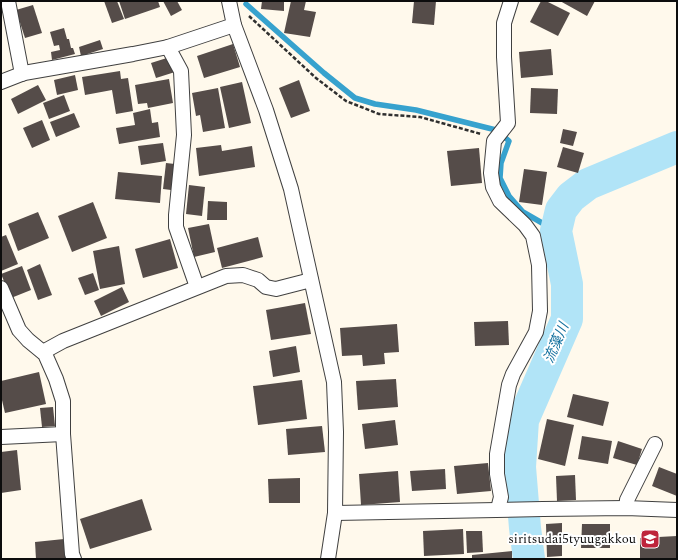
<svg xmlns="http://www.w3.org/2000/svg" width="678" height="560" font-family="Spectral,'Noto Sans JP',serif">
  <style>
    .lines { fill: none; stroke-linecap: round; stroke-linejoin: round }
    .stream { stroke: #37a2ce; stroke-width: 5.5 }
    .river { stroke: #b1e4f7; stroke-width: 32 }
    .building { fill: #554c49 }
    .street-casing { stroke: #404040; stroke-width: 16 }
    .path { stroke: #2f2f2f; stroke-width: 2.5; stroke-dasharray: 4 2; stroke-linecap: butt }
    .street { stroke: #fff; stroke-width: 14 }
    .labels { text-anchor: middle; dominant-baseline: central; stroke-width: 4; stroke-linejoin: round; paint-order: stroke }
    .poi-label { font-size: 13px; fill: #0d0d0d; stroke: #fff; text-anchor: end }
    .water-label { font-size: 14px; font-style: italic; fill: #15729f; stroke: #fff }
  </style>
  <rect width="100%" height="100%" fill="#fff9ec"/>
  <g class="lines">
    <path class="stream" d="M246,4L324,73L355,98L375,104L416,110L496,130L509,141L501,163L500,178L509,196L523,212L556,231"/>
    <path class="river" d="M529,559L525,528L520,467L523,420L567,319V284L556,231L561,210L571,197L588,184L677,147"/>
  </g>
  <g class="building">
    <path d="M104,1H117L124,19L112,23Z"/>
    <path d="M119,1H158L160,7L125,19Z"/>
    <path d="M163,1H177L182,10L171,16Z"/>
    <path d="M262,1H284V11L261,9Z"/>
    <path d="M291,1H306L304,10L316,12L310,37L284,33Z"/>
    <path d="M414,1H436L434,25L412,23Z"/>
    <path d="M541,1H546L570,13L558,36L530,22Z"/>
    <path d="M560,1H595L587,16Z"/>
    <path d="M33,5L42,33L25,38L16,10Z"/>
    <path d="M64,28L67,39H69L71,48H73L75,54L52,60L51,52L60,50L59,45L54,46L50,32Z"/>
    <path d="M100,40L103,49L81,56L79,47Z"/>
    <path d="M233,44L240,67L204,78L197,56Z"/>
    <path d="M551,49L553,75L521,78L519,52Z"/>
    <path d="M170,57L175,72L156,78L151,63Z"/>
    <path d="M120,71L121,79L128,78L133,111L116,114L112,90L85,95L82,77Z"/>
    <path d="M75,75L78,90L57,95L54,80Z"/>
    <path d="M169,79L173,103L148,108L147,103L138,104L135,85Z"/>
    <path d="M299,80L310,111L291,118L279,88Z"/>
    <path d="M242,82L251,123L229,128L220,87Z"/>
    <path d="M38,85L46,100L18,114L11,99Z"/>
    <path d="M218,88L225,128L203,132L200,115L196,116L192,93Z"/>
    <path d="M531,88L558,89L557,114L530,113Z"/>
    <path d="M64,95L70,111L49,119L43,103Z"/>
    <path d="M150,109L152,123L158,122L160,137L119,144L116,128L135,125L133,113Z"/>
    <path d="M74,113L80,127L56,137L50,122Z"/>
    <path d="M42,120L50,140L32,148L23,128Z"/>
    <path d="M563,129L577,132L573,146L560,143Z"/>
    <path d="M163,143L166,161L141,165L138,146Z"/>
    <path d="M221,145L222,151L252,146L255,167L199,176L196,148Z"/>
    <path d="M563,147L584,153L578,173L557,167Z"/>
    <path d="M479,148L482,183L451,186L447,151Z"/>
    <path d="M166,163L175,164L171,190L163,189Z"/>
    <path d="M524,169L547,172L542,205L519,202Z"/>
    <path d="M118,172L162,176L160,203L115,199Z"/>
    <path d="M189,185L205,187L202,216L186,214Z"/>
    <path d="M208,201L227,202V220H207Z"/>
    <path d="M93,202L107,238L72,252L58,216Z"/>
    <path d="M38,212L49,238L18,251L8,224Z"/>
    <path d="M209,224L215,252L194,257L188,228Z"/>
    <path d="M6,235L18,264L1,271V237Z"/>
    <path d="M258,237L263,257L222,268L217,248Z"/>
    <path d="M170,239L178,268L143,278L135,249Z"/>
    <path d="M119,246L125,284L100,289L93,251Z"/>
    <path d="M40,264L52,295L38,300L27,270Z"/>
    <path d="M22,266L31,290L11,298L1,274Z"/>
    <path d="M93,273L99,290L85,295L78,278Z"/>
    <path d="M122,287L129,302L101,316L94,301Z"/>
    <path d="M305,303L311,334L271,340L266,310Z"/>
    <path d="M508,321L509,345L475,346L474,322Z"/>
    <path d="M397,324L399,352L384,353L385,364L363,366L362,355L342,356L340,328Z"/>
    <path d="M296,346L300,372L273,377L269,351Z"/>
    <path d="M39,372L46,404L5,413L1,396V381Z"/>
    <path d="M396,379L398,407L358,410L356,381Z"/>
    <path d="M302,380L307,419L258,425L253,386Z"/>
    <path d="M573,394L609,402L603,426L567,417Z"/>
    <path d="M53,407L55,426L42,427L40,408Z"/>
    <path d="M547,419L574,425L565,466L538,459Z"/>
    <path d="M395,420L398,445L365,449L362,424Z"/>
    <path d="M322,426L325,452L288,455L286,429Z"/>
    <path d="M582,436L612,441L608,464L578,459Z"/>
    <path d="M618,441L642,449L637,465L613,458Z"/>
    <path d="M17,450L21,490L1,493V452Z"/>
    <path d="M488,463L491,491L457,494L454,466Z"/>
    <path d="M659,467L677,474V496L652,486Z"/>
    <path d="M445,469L446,489L412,491L410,471Z"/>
    <path d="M398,471L400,502L361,505L359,474Z"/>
    <path d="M575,475L576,500L557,501L556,476Z"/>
    <path d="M300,478V503H269L268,479Z"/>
    <path d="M142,499L152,530L90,549L80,519Z"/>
    <path d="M562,523V556L547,557L546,524Z"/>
    <path d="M582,524H610V548H581Z"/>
    <path d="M463,529L464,554L424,556L423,531Z"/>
    <path d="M466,531H482L483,552L467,553Z"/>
    <path d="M677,536V559H640V538Z"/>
    <path d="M64,539L66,559H36L35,542Z"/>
    <path d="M512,551V559H472V555Z"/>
  </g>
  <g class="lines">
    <g class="street-casing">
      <g id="street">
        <path d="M8,1L22,74"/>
        <path d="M229,1L234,25L266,110L291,189L334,382L336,432L335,513L328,559"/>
        <path d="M168,47L181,71L184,135L176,215V227L197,287"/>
        <path d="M1,82L24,73L133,54L168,47L234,25"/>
        <path d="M1,288L19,330L28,340L45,354L56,379L63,401V434L72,554L74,559"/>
        <path d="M43,352L63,341L226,276L243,275L258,280L266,287L276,289L311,280"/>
        <path d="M1,437L63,434"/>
        <path d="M626,508L627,500L655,444"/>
        <path d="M498,509L501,497L497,474V454L509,385L513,374L536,332L540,311L539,265L533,236L525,225L500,201L493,187L491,173L494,141L508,123L504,57V23L511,1"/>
        <path d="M335,513L543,509L626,508L677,510"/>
      </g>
    </g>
    <path class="path" d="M249,16L316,78L346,101L379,114L420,117L481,134"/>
    <use href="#street" class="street"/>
  </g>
  <defs>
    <g id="school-square" transform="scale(1)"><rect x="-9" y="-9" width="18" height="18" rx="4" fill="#be243b" stroke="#fff"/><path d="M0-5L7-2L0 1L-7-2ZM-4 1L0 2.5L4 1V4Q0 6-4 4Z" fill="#fff"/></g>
  </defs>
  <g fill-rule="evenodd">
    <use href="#school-square" x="650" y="539"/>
  </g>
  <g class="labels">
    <g class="poi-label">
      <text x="636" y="539">siritsudai5tyuugakkou</text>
    </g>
    <g class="water-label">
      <text transform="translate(556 343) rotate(-67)">流藻川</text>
    </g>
  </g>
  <rect width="678" height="560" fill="none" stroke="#0d0d0d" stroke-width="4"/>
</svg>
